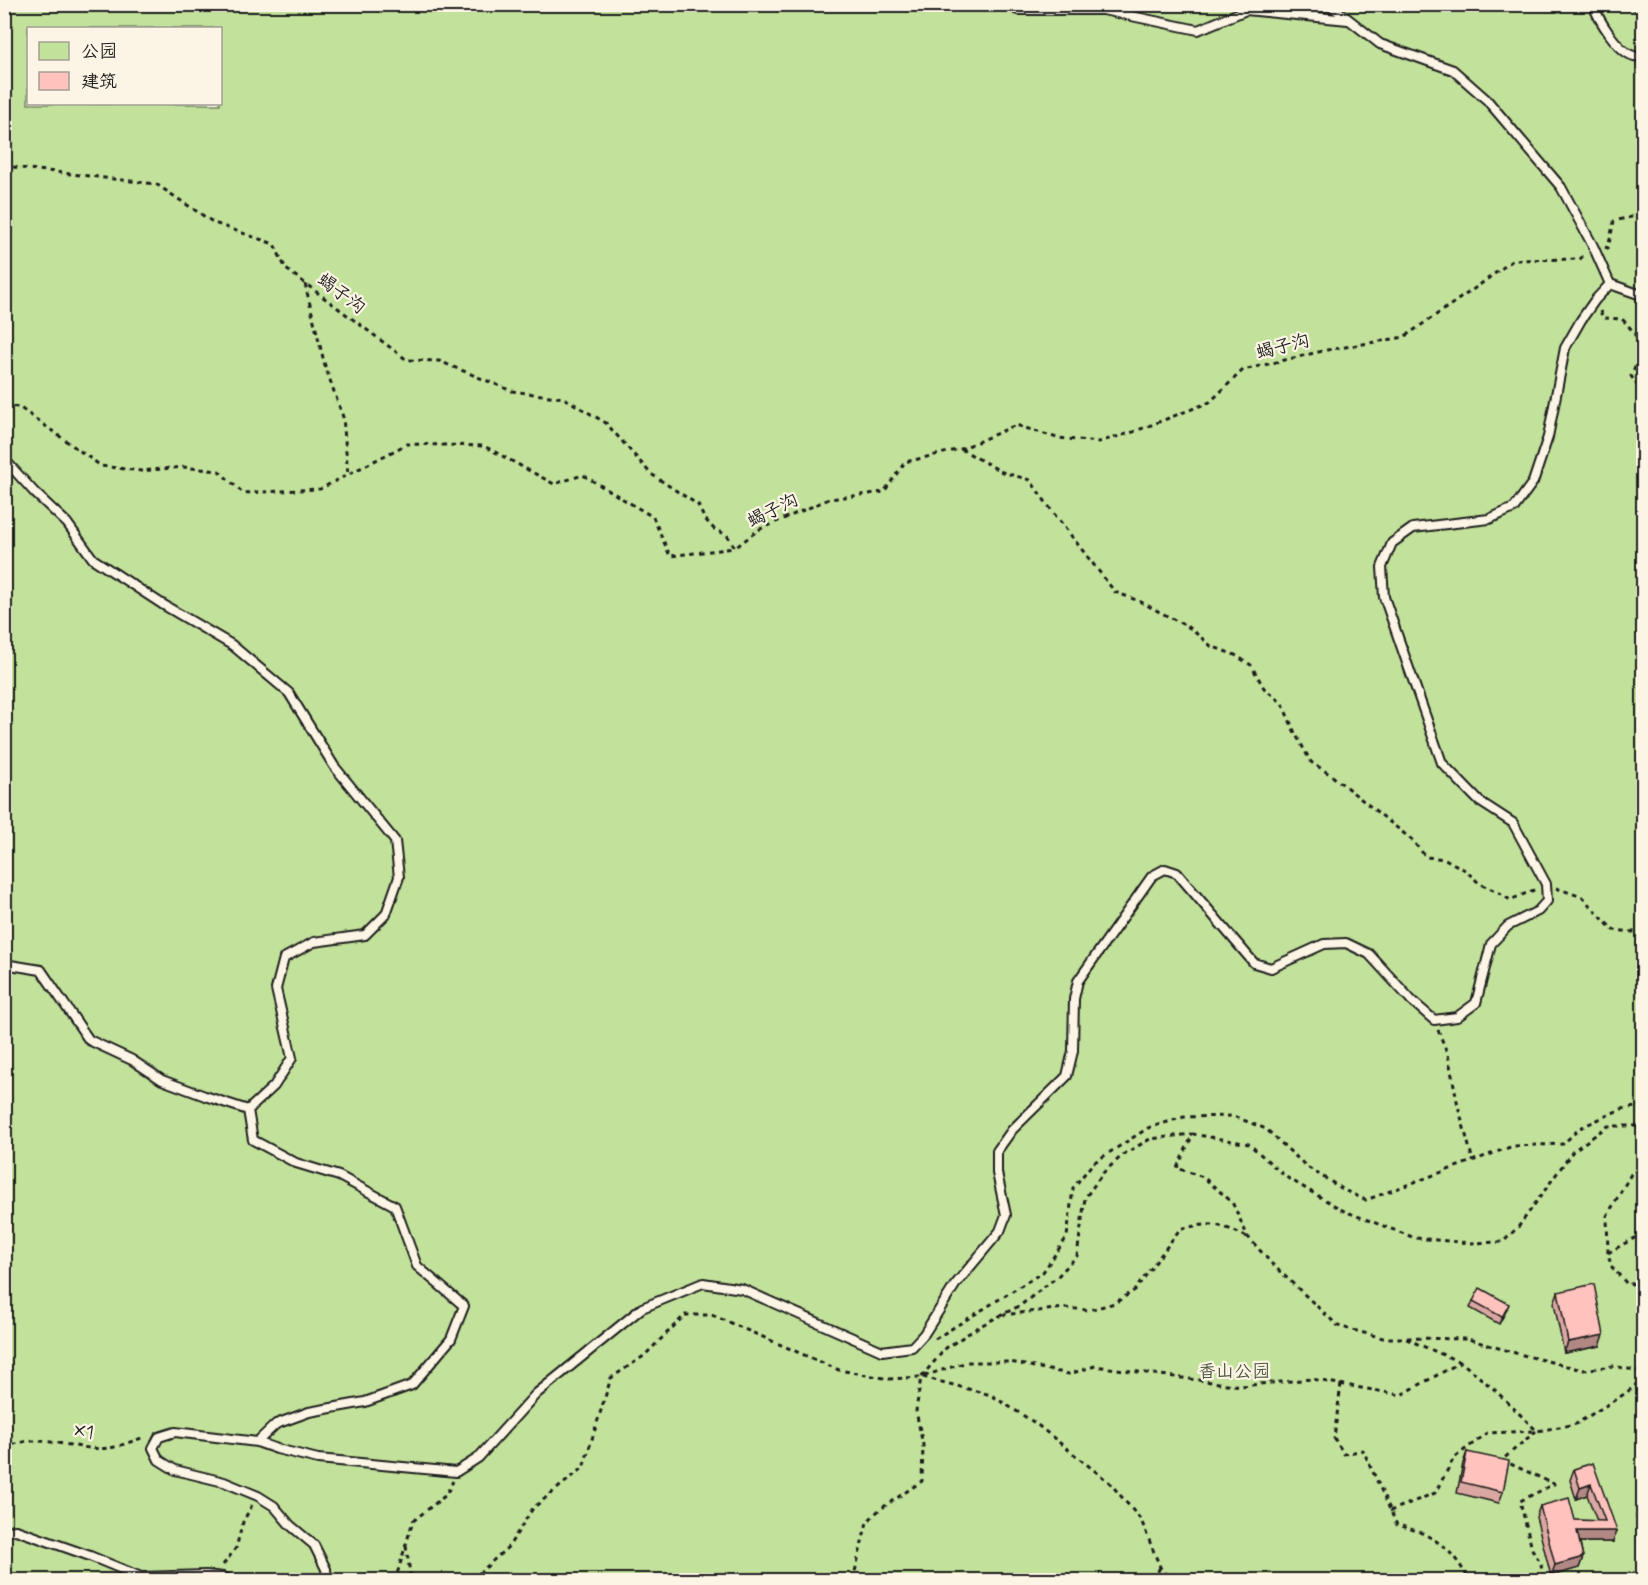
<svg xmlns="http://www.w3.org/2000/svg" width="1648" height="1585" font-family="Mynerve,'LXGW WenKai TC',sans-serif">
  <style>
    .green { fill: #c2e29b; stroke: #6f7f5c; stroke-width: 1.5; fill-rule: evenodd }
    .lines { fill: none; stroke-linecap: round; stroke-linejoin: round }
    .service-casing { stroke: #1c1c1c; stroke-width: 12 }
    .path { stroke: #1c1c1c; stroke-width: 3; stroke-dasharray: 4.5 4.5; stroke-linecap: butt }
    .service { stroke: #fcf5e5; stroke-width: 8 }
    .wall { fill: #dba7a2; stroke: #1c1c1c; stroke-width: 1.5 }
    .shaded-wall { fill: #b28884; stroke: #1c1c1c; stroke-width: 1.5 }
    .building { fill: #ffc2bc; stroke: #1c1c1c; stroke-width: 1.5 }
    .labels { text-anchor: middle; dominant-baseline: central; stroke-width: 4.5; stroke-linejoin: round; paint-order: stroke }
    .street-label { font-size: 18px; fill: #1c1c1c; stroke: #fcf5e5 }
    .park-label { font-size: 18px; fill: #4e5742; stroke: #fcf5e5 }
  </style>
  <rect width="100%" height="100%" fill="#fcf5e5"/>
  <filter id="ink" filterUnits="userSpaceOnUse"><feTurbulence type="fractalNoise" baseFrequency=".0167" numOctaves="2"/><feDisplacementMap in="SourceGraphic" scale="12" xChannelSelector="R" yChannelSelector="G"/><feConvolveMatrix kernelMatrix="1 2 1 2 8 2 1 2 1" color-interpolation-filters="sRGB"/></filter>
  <g filter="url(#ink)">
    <path class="green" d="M5,5H1643V1580H5ZM28,28H220V104H28Z"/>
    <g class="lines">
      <g class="service-casing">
        <g id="service">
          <path d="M1013,4L1017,10H1103L1198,30L1246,10L1348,20"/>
          <path d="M1329,4L1380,44L1453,70L1487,100L1561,187L1593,246L1610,284"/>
          <path d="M1593,4C1598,19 1618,52 1634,56C1637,57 1640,56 1644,56"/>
          <path d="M1635,4L1644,9"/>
          <path d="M4,459L35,493L67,523L93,559L162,604L232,645L289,693L334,766L395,841L399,877L386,914L365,935L314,942L284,958L276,989L292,1058L274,1086L248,1110"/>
          <path d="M4,964L41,970L89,1040L132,1060L162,1080L205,1096L248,1110L253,1140L296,1163L339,1176L395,1206L417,1266L464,1306L451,1339L412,1385L365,1402L309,1412L276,1424L257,1442"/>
          <path d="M4,1531L16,1530L90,1556L141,1577L206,1575L223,1577L228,1580"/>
          <path d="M327,1580L326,1569L314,1545L290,1525L274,1506L258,1496L224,1482L175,1470L159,1460L153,1448L159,1437L175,1432L257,1442L277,1449L318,1459L456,1472L478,1458L536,1394L642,1308L703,1283L742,1289L882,1351L912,1347L924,1334L955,1285L1000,1231L1006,1215L997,1173V1151L1012,1130L1067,1076L1073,1051L1074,999L1078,981L1152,876L1165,869L1177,873L1254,963L1271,968L1324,944L1346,943L1369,954L1412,1001L1434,1020L1457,1017L1476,1003L1491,944L1508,926L1538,911L1547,901L1546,884L1513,823L1479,801L1442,763L1384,597L1382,567L1392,543L1413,528L1489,519L1514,508L1533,482L1548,437L1565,348L1581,320L1595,300L1610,284L1644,296"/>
        </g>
      </g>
      <g class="path">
        <path d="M4,166L156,184L214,223L274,244L286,269L407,360L439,361L512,391L564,398L606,423L651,474L698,505L704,518L714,529L727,535L735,548L758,530L829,499L884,492L905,462L961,449L1016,425L1057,438L1099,442L1133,432L1210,402L1243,370L1327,350L1404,337L1478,286L1513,260L1580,259L1586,253"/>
        <path d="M1605,247L1608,248L1614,221L1644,214"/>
        <path d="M305,284L325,366L343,417L348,475"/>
        <path d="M1600,311L1603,318L1622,319C1644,342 1644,349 1631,376L1644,395"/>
        <path d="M4,406L19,407L101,466L141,471L183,467L219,471L243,493L320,489L407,444L484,446L554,484L583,475L653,517L670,556L735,548"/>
        <path d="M961,449L1002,472L1030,480L1055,515L1115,592L1139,601L1190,628L1211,646L1235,655L1251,665L1264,688L1282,703L1295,733L1311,762L1331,775L1411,839L1426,857L1445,859L1465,870L1480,884L1500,893L1510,900L1536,889"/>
        <path d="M1556,888L1582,897L1613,930L1644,933"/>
        <path d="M1438,1030L1448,1055L1458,1106L1473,1161"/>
        <path d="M1644,1235L1636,1237L1608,1253L1611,1266L1628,1285L1644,1280"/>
        <path d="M1608,1253L1607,1216L1631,1174L1644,1167"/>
        <path d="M1002,1315L1064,1308L1089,1310L1115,1303L1135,1290L1180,1229C1211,1222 1219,1223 1247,1237"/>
        <path d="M1407,1338L1468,1339L1519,1354L1583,1370L1613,1366L1644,1372"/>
        <path d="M935,1339L1043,1272L1067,1237L1073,1188L1093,1163L1148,1128L1184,1117L1233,1116L1266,1129L1307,1167L1346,1191L1366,1200L1513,1146L1563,1144L1580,1128L1621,1109L1644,1106"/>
        <path d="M1460,1362L1404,1338H1383L1338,1326L1272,1264L1248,1237L1232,1202L1203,1177L1177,1168L1193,1134L1249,1144L1286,1177L1344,1211L1415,1238L1470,1243L1503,1242L1519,1226L1573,1151L1608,1126H1644"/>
        <path d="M923,1377L991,1395L1035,1423L1110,1483L1141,1520L1160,1567L1170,1580"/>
        <path d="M1341,1384L1334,1438L1344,1454L1363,1450L1397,1525C1433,1534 1452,1548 1469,1580"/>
        <path d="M1536,1431L1502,1460L1554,1484L1520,1501L1532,1549L1541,1564L1543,1580"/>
        <path d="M4,1444C15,1446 21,1441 31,1441C58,1440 83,1451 110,1448C122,1446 134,1440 145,1437"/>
        <path d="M1644,1499L1636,1511L1644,1578"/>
        <path d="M1390,1511L1435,1493L1454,1458L1487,1433L1535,1431"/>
        <path d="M406,1546L411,1580"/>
        <path d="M223,1565L236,1548L243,1522L252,1505"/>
        <path d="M392,1580L398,1571L413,1521L446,1495L453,1481"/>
        <path d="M472,1580L509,1546L533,1508L583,1468L611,1378L644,1356L685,1315H712L839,1370L889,1379L921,1377L967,1362H1010L1069,1374L1095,1366L1241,1386L1311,1379L1401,1395L1461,1362L1495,1390L1537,1431L1576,1424L1626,1393L1644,1378"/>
        <path d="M853,1580L867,1522L879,1510L922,1481L923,1445L916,1411L921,1377L946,1348L980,1326L1021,1305L1058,1276L1077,1256L1085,1198L1103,1173L1124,1154L1150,1139L1192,1134"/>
        <path d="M1154,1580L1160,1567"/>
      </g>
      <use href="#service" class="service"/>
    </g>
    <g class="wall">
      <path d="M1558,1292L1600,1346L1564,1353L1554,1303Z"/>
      <path d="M1473,1301L1506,1311L1499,1324L1470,1308Z"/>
      <path d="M1467,1452L1503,1492L1499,1503L1457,1493L1463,1463Z"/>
      <path d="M1593,1463L1613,1542H1580L1583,1557L1579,1568L1551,1576L1536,1517L1540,1506L1575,1520L1597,1521L1587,1495L1576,1499L1570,1480L1574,1469Z"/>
    </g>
    <g class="shaded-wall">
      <path d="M1509,1304L1506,1311L1499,1324L1502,1317Z"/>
      <path d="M1604,1335L1600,1346L1564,1353L1568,1342Z"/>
      <path d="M1591,1484L1587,1495L1576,1499L1580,1488Z"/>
      <path d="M1577,1531H1617L1613,1542H1573Z"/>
      <path d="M1583,1557L1579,1568L1551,1576L1555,1565Z"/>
    </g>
    <g class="building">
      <path d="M1594,1284L1604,1335L1568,1342L1558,1292Z"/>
      <path d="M1480,1288L1509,1304L1502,1317L1473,1301Z"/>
      <path d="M1467,1452L1509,1461L1503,1492L1461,1482Z"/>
      <path d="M1593,1463L1617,1531H1577L1583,1557L1555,1565L1540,1506L1569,1498L1575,1520L1605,1521L1591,1484L1580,1488L1574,1469Z"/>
    </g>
  </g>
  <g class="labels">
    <g class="street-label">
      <text transform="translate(341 294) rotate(37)">蝎子沟</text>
      <text transform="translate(1283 347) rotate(-14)">蝎子沟</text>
      <text transform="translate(773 511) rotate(-26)">蝎子沟</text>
      <text transform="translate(84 1432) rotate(7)">X1</text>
    </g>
    <g class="park-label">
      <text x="1234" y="1372">香山公园</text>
    </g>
  </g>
  <rect width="1648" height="1585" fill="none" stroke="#fcf5e5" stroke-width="24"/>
  <rect x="12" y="12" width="1624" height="1561" fill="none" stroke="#1c1c1c" stroke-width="2" filter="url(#ink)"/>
  <rect x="27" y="27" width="195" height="78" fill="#fcf5e5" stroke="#a29e95" stroke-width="1.5"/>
  <rect x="39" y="42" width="30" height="18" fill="#c2e29b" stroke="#a29e95" stroke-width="1.5"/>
  <text x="81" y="57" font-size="18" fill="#1c1c1c">公园</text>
  <rect x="39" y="72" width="30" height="18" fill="#ffc2bc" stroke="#a29e95" stroke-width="1.5"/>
  <text x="81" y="87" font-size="18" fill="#1c1c1c">建筑</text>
</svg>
